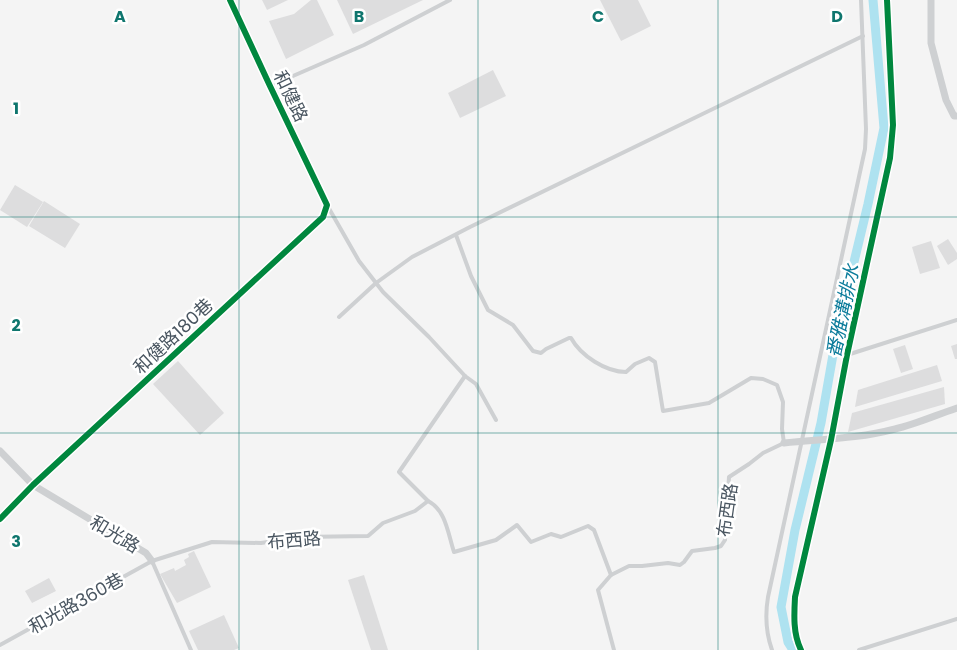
<svg xmlns="http://www.w3.org/2000/svg" width="957" height="650" font-family="Poppins,'Noto Sans TC',sans-serif">
  <style>
    .lines { fill: none; stroke-linecap: round; stroke-linejoin: round }
    .canal { stroke: #aee2f0; stroke-width: 9 }
    .building { fill: #ddddde }
    .lane { stroke: #ced0d2; stroke-width: 4 }
    .street { stroke: #ced0d2; stroke-width: 7 }
    .cycleway-casing { stroke: #fff; stroke-width: 9 }
    .cycleway { stroke: #00873e; stroke-width: 6 }
    .grid { fill: none; stroke: #0f766e; stroke-width: 1; stroke-opacity: 0.55 }
    .labels { text-anchor: middle; dominant-baseline: central; stroke-width: 5; stroke-linejoin: round; paint-order: stroke }
    .street-label { font-size: 18px; fill: #4a5661; stroke: #fff }
    .water-label { font-size: 19px; font-style: italic; fill: #0c7c9b; stroke: #fff }
    .grid-label { font-size: 16px; text-anchor: middle; font-weight: bold; fill: #0f766e; stroke: #fff; stroke-width: 5; stroke-linejoin: round; paint-order: stroke }
  </style>
  <rect width="100%" height="100%" fill="#f4f4f4"/>
  <g class="lines">
    <path class="canal" d="M793,650L788,642L781,607L795,530L821,423L837,332L868,204L884,128L873,0"/>
  </g>
  <g class="building">
    <path d="M262,0H288L267,10Z"/>
    <path d="M311,0H317L334,35L286,59L269,21L294,14Z"/>
    <path d="M337,0H423L353,34Z"/>
    <path d="M600,0H638L651,26L621,41Z"/>
    <path d="M493,70L506,96L460,118L448,93Z"/>
    <path d="M15,185L43,202L27,227L0,210Z"/>
    <path d="M44,201L80,224L65,248L29,226Z"/>
    <path d="M948,239L957,253V259L948,265L937,246Z"/>
    <path d="M931,241L940,268L920,274L912,247Z"/>
    <path d="M957,344V359H955L951,346Z"/>
    <path d="M905,345L913,369L901,373L893,349Z"/>
    <path d="M178,361L224,413L200,435L153,384Z"/>
    <path d="M937,365L942,381L855,407L858,390Z"/>
    <path d="M944,387L945,404L848,432L852,413Z"/>
    <path d="M194,551L211,587L177,603L160,574L174,568L175,571L186,565L184,560L189,557L188,554Z"/>
    <path d="M364,575L388,650H371L348,580Z"/>
    <path d="M49,578L56,591L32,603L25,591Z"/>
    <path d="M224,615L239,648L234,650H198L189,631Z"/>
  </g>
  <g class="lines">
    <g class="lane">
      <path d="M270,86L364,45L450,0"/>
      <path d="M327,205L359,261L383,292L429,337L465,376L476,384L496,420"/>
      <path d="M456,235L471,276L488,310L513,325L533,351L541,353L546,349L569,338H571C581,356 606,372 626,372L635,364L649,358L655,362L663,411L709,403L751,378L763,379L777,385L783,402L782,429L784,443L763,453L749,464L729,477L725,540L721,546L715,548L692,551L684,562L680,565L668,563L642,566H629L611,575L598,590L614,650"/>
      <path d="M339,317L376,283L412,257L470,227L863,36"/>
      <path d="M847,355L957,320"/>
      <path d="M428,501C446,510 448,534 454,552L496,540L517,525L531,542L551,534L561,537L588,526L594,530L611,575"/>
      <path d="M152,561L191,650"/>
      <path d="M0,645L152,561L212,542L261,543L300,537L368,536L383,523L415,511L428,501L399,472L465,376"/>
      <path d="M772,650C766,633 765,615 768,597L865,149L866,129L861,0"/>
      <path d="M859,650L957,619"/>
    </g>
    <g class="street">
      <path d="M931,0V43L946,100L954,116H957"/>
      <path d="M784,443C822,439 857,439 895,429C916,424 936,415 957,408"/>
      <path d="M0,451L33,485L146,553L152,561"/>
      <path d="M0,519L33,485L323,217L327,205L270,86L230,0"/>
      <path d="M801,650C793,634 794,615 795,597L831,440L847,355L890,158L893,125L887,0"/>
    </g>
    <g class="cycleway-casing">
      <g id="cycleway">
        <path d="M0,519L33,485L323,217L327,205L270,86L230,0"/>
        <path d="M801,650C793,634 794,615 795,597L831,440L847,355L890,158L893,125L887,0"/>
      </g>
    </g>
    <use href="#cycleway" class="cycleway"/>
  </g>
  <path class="grid" d="M239,0V650M478,0V650M718,0V650M0,217H957M0,433H957"/>
  <g class="labels">
    <g class="street-label">
      <text transform="translate(291 96) rotate(64)">和健路</text>
      <text transform="translate(173 336) rotate(-43)">和健路180巷</text>
      <text transform="translate(727 510) rotate(-82)">布西路</text>
      <text transform="translate(115 534) rotate(31)">和光路</text>
      <text transform="translate(294 540) rotate(-5)">布西路</text>
      <text transform="translate(76 603) rotate(-29)">和光路360巷</text>
    </g>
    <g class="water-label">
      <text transform="translate(843 311) rotate(-78)">番雅溝排水</text>
    </g>
  </g>
  <g class="grid-label">
    <text x="120" y="22">A</text>
    <text x="359" y="22">B</text>
    <text x="598" y="22">C</text>
    <text x="837" y="22">D</text>
    <text x="16" y="114">1</text>
    <text x="16" y="331">2</text>
    <text x="16" y="547">3</text>
  </g>
</svg>
